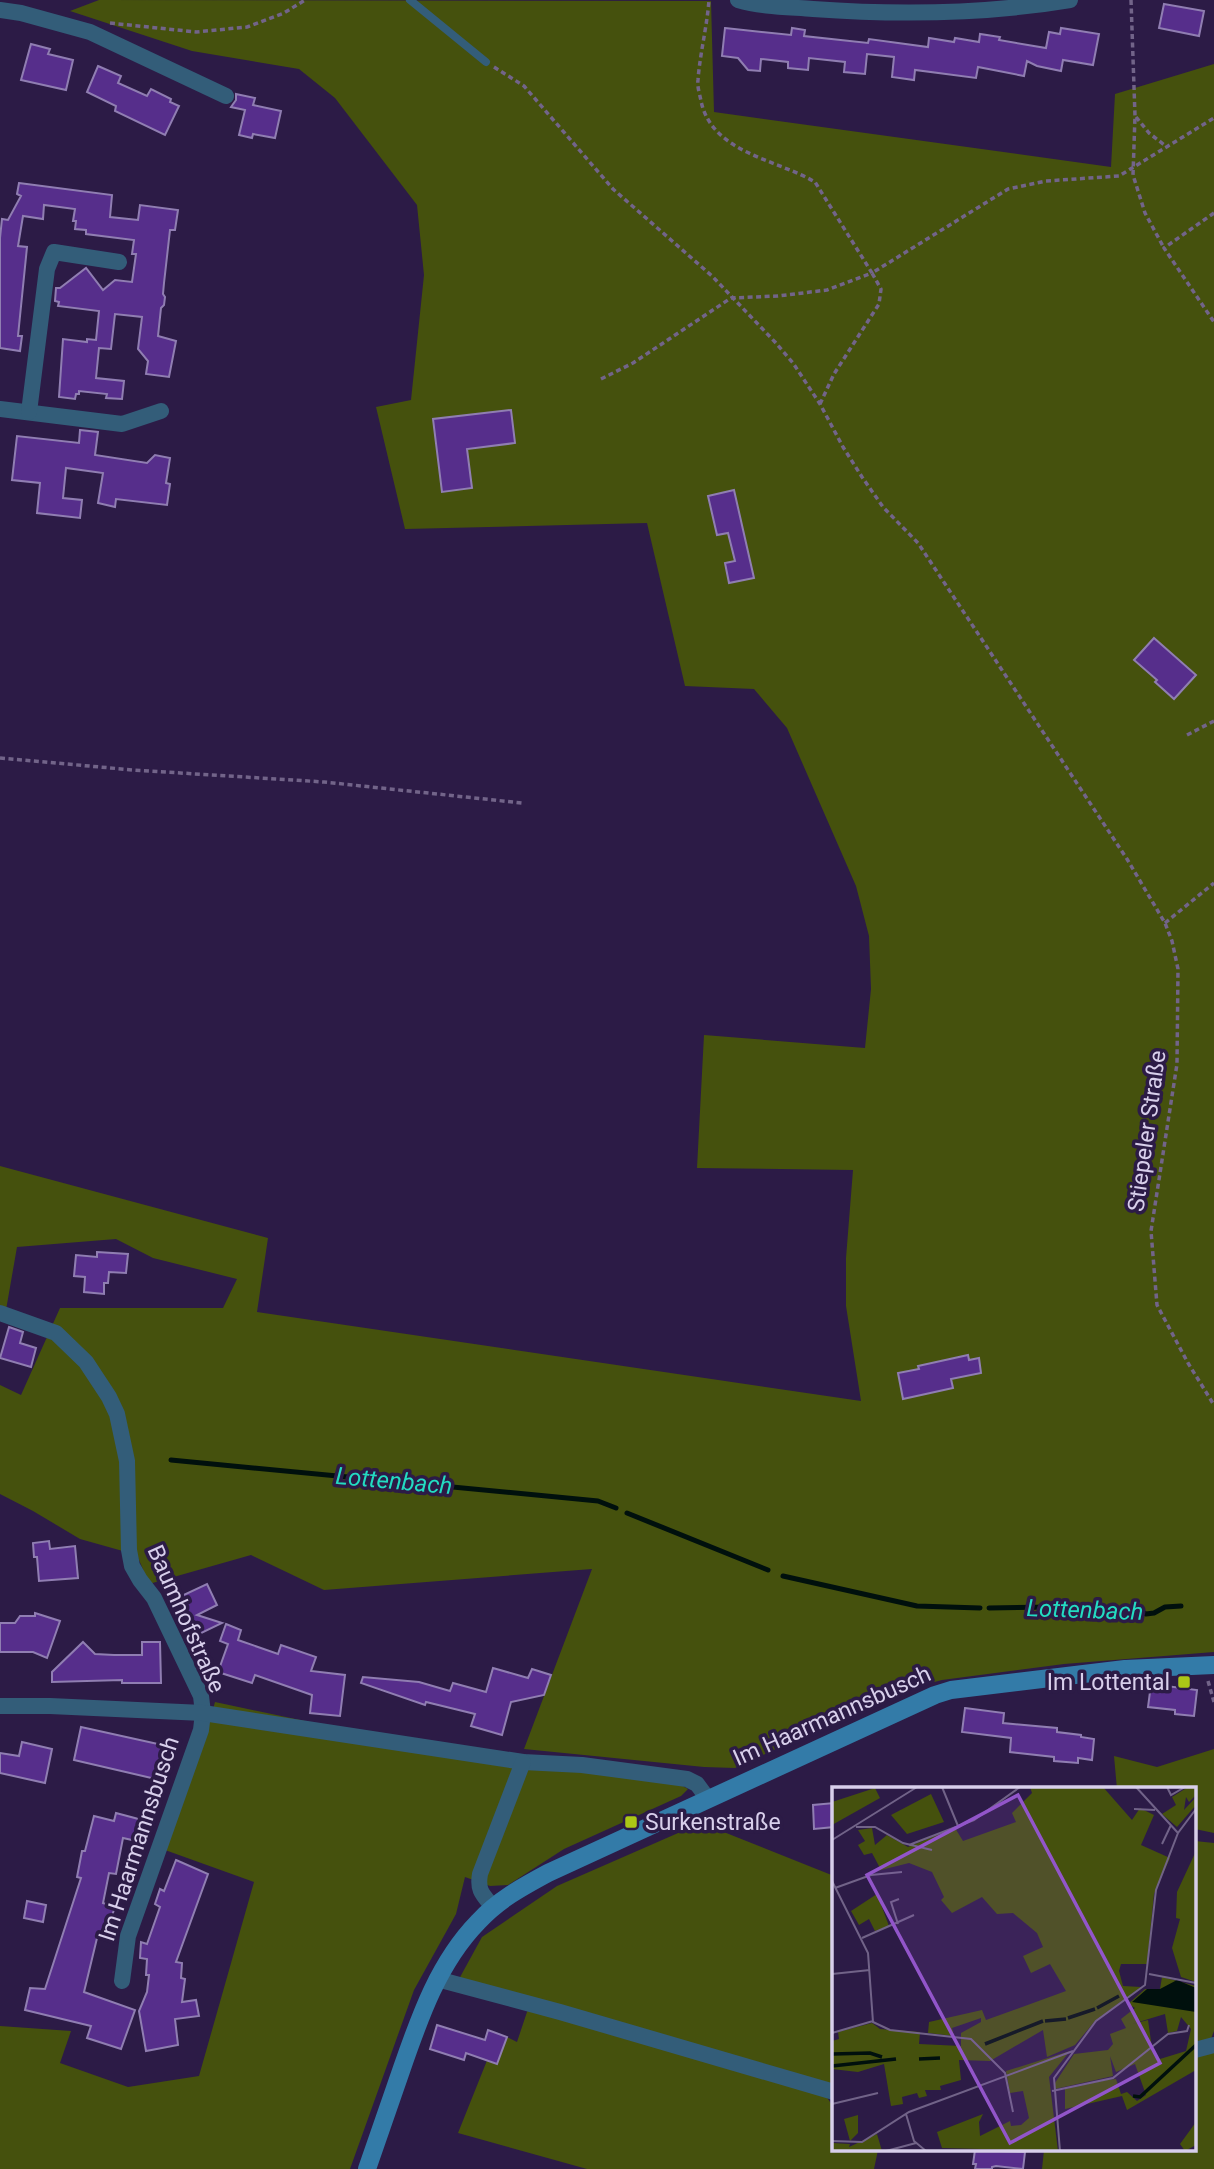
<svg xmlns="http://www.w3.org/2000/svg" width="1214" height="2169" font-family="Roboto,sans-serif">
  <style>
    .green { fill: #45510d }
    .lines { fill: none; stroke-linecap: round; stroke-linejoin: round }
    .stream { stroke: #00100d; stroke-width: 5 }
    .building { fill: #562e8b; stroke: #907eb2; stroke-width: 2 }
    .path { stroke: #726489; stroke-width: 3.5; stroke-dasharray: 5 3.5; stroke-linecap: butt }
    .lane { stroke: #335d79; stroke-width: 8 }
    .street { stroke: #335d79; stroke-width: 16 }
    .secondary { stroke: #337ba8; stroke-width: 18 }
    .poi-dot { fill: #abc716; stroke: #2c1b46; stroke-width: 2.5 }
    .labels { text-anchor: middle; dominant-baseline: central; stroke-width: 7; stroke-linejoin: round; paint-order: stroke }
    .street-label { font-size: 23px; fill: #d8cfeb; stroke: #2c1b46 }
    .poi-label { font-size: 23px; fill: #d8cfeb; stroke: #2c1b46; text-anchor: end }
    .water-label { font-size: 24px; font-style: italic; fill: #23dcc2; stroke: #2c1b46 }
    .inset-river { fill: none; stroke: #00100d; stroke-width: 3.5 }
    .inset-road { fill: none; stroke: #716388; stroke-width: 2 }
    .view { fill: #9255ca; fill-opacity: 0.15; stroke: #9255ca; stroke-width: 3.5 }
    .inset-edge { fill: none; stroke: #d8cfeb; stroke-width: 3.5 }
  </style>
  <rect width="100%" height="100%" fill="#2c1b46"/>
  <g class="green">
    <path d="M99,0L711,1L714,112L1111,167L1115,94L1214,64V1652L1064,1664L942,1680L900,1691L735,1768L704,1767L524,1749L592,1569L324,1590L251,1555L149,1584L137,1555L80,1539L33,1511L0,1494V1385L21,1395L60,1308H223L237,1279L153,1258L116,1239L17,1247L6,1310L0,1307V1166L268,1238L257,1312L861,1401L846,1306V1258L853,1170L697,1168L704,1035L865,1048L871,989L869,936L856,886L787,728L754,689L685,686L647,523L405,529L376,407L411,400L424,275L417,205L335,98L299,69L192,51L70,11Z"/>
    <path d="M215,1702L528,1768L581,1771L679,1784L688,1789L681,1796L564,1849L508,1885L490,1886L465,1877L456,1914L414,1990L350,2169H0V2026L71,2031L60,2063L128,2087L199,2076L254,1882L165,1850L206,1735Z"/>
    <path d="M1214,1749V1833L1195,1829V1789H1117L1114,1756L1157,1767Z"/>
    <path d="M701,1823L834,1876V2086L459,1979L482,1937L557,1886Z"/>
    <path d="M1195,1841L1214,1843V2031L1209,2044L1195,2048Z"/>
    <path d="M528,2009L824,2093L834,2108V2150H878L874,2169H587L458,2133L492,2048L507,2037L517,2042Z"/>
    <path d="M1214,2050V2169H1042L1044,2150H1195V2054Z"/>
  </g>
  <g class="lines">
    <g class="stream">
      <path d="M171,1460L598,1501L616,1508"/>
      <path d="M627,1513L768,1570"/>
      <path d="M783,1576L917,1606L980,1608"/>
      <path d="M989,1608L1055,1607L1064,1613L1071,1611L1079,1612L1101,1606L1114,1613L1138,1610L1146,1614L1154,1613L1165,1607L1181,1606"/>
    </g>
  </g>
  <g class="building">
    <path d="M1164,4L1204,11L1199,36L1159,28Z"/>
    <path d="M725,28L791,35L792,28L805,30L804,36L868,43L869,39L928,47L929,38L954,42L955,38L979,42L980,34L1000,37L999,40L1046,48L1049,32L1060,34L1061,28L1099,34L1093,65L1063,60L1061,71L1037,66L1027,61L1024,76L978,67L976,78L915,70L914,80L892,77L894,57L867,54L865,74L844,72L845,62L809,58L808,70L788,68V62L761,59L760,71L748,70L738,58L722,56Z"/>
    <path d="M31,44L50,49L48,54L73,60L66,90L21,80Z"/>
    <path d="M98,66L121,76L118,83L147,96L151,89L171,99L170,102L179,106L165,135L115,111L116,106L87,92Z"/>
    <path d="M236,94L255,98L253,105L281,111L275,138L253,134L252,138L239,135L245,110L231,107L236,100Z"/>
    <path d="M19,183L112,195L110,217L138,220L140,205L178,210L175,230H170L164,283L163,294L165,297L164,305L161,308L158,336L176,341L169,377L146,374L148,361L138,349L142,317L115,314L111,349L99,348L96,378L124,381L122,399L106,398L107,394L79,391V394H76L75,399L59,397L63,339L87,342V339L96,340L99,311L58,306L59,302L55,301L56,288H60L86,268L103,290L115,280L132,282L136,254H132L134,240L86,234V230L75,229L76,221H73L75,209L44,205L43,219L23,216L18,246L27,247L18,336H22L20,351L0,348V238L2,219L8,220L21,196L17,194Z"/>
    <path d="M511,410L515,443L467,449L472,488L442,492L433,419Z"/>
    <path d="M80,430L98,432L95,455L147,463L155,455L170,458L166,483L170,484L167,505L116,499L115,507L98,503L103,473L66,468L63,498L82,500L80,518L37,513L40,483L12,480L17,436L79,443Z"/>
    <path d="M734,490L754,578L729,583L725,563L735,561L728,533L717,535L708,496Z"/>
    <path d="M1154,638L1196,675L1174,699L1155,682L1157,680L1134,660Z"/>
    <path d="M97,1252L128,1254L126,1273L109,1272L108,1283H104V1294L84,1292L85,1277L74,1276L76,1255L97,1257Z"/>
    <path d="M9,1327L23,1332L20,1343L36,1348L31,1367L0,1358Z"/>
    <path d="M968,1355L969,1360L979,1358L981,1373L951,1379L953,1388L903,1399L898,1373L919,1369L918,1366Z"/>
    <path d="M49,1541L50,1549L75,1546L78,1578L39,1581L37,1557H34L33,1543Z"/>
    <path d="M207,1584L217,1605L197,1615L222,1623L191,1638L173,1600Z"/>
    <path d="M35,1613L60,1621L47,1658L33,1652H0V1623H15L20,1616H35Z"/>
    <path d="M226,1624L241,1630L238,1640L278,1654L281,1645L316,1657L311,1671L345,1675L340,1716L310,1713L312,1695L255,1675L252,1683L218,1672L228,1644L220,1641Z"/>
    <path d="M83,1642L95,1654L114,1655H142V1642H160L161,1683H122V1680L52,1682V1672Z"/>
    <path d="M493,1668L528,1678L532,1669L551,1675L544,1695L511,1702L502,1735L471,1726L475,1714L426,1702L425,1705L361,1683L363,1677L419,1682L450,1691L453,1683L486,1692Z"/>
    <path d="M1151,1684L1197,1690L1194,1716L1175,1714V1710L1148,1707Z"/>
    <path d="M965,1708L1004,1713L1003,1723L1057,1728V1732L1081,1735V1737L1094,1739L1092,1760L1078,1758V1763L1054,1761V1757L1010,1752L1011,1738L962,1732Z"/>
    <path d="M81,1727L167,1746L160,1780L74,1760Z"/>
    <path d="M22,1742L52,1749L45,1783L0,1773V1753L19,1756Z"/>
    <path d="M834,1803V1827L814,1829L813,1805Z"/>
    <path d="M116,1813L146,1821L141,1842L123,1838L116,1874L109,1873L103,1903L115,1907L105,1936L98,1934L84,1992L135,2010L121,2049L87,2038L91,2026L25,2010L30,1988L45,1989L81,1878L77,1877L82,1851H85L94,1816L114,1821Z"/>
    <path d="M176,1860L208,1874L176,1962L182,1963L181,1978L185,1979L182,2002L196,2000L199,2016L175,2019L178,2045L146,2051L139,2011L147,1992L149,1975H146L147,1959L140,1958L141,1942L147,1944L160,1907L155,1904L160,1889L164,1891Z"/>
    <path d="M27,1901L46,1905L43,1922L24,1918Z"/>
    <path d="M437,2025L485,2040L488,2030L507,2037L497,2064L466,2053L464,2060L430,2049Z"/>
    <path d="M975,2150L1025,2152L1023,2169L996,2166L992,2167V2169H975L976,2164H973Z"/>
  </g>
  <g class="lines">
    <g class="path">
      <path d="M1131,0L1135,116L1133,175L1145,213L1164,248"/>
      <path d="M110,23L196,32L247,27L284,13L305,0"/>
      <path d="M494,67L524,86L613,189L712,276L775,342L793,363L820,404L843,447L862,477L883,507L918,543L1127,859L1165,923L1172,941L1178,969L1177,1064L1151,1231L1157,1305L1188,1363L1214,1405"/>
      <path d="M1136,117L1149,133L1167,147"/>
      <path d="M1214,213L1164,248L1214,322"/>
      <path d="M601,379L633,363L731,298L778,296L827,290L872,273L815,182C776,159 712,153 701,101C700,95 697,87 698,80C700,53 707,27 709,0"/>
      <path d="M820,404L834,374L879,304L881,289L872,273L1008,189L1046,181L1119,176L1214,118"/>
      <path d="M1187,735L1214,721"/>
      <path d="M0,758L133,770L324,782L522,803"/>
      <path d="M1165,923L1214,883"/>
      <path d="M1208,1681L1214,1702"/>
    </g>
    <path class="lane" d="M410,0L486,62"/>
    <g class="street">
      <path d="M738,0C762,7 788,7 813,9C896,15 987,14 1070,0"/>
      <path d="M0,10L21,13L90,32L226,96"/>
      <path d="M0,409L122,424L161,411"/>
      <path d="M29,412L47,269L54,252L119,262"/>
      <path d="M0,1313L56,1333L86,1362L109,1397L117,1414L127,1461L129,1550L132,1566L140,1580L154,1598L201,1696L203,1713L201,1730L128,1936L122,1981"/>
      <path d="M0,1706H50L203,1713L523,1762L582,1765L687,1779L697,1784L708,1799"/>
      <path d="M493,1907C483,1895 477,1891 480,1874L523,1762"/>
      <path d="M437,1979L560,2012L834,2092"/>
      <path d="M1195,2050L1214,2045"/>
    </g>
    <path class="secondary" d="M367,2169C379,2135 390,2102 402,2068C420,2016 439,1962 478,1922C498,1900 522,1887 548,1873L935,1695L951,1690L1125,1669L1214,1665"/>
  </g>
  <g class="poi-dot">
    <rect x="1177" y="1675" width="14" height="14" rx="3.5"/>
    <rect x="624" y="1815" width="14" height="14" rx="3.5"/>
  </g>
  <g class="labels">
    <g class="street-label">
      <text transform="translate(1147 1131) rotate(-82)">Stiepeler Straße</text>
      <text transform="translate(186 1619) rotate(66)">Baumhofstraße</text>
      <text transform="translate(832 1716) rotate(-24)">Im Haarmannsbusch</text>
      <text transform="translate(139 1839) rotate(-72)">Im Haarmannsbusch</text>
    </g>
    <g class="poi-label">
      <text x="1170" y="1682">Im Lottental</text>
      <text x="645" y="1822" text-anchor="start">Surkenstraße</text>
    </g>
    <g class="water-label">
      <text transform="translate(394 1481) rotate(5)">Lottenbach</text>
      <text transform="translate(1085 1610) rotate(2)">Lottenbach</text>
    </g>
  </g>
  <g transform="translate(832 1787)">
    <rect width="364" height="364" fill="#2c1b46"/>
    <path d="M198,0H271L300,33L308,21L322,28L309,58L338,71L322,107L315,177H289L287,184L291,199L309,200L263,234L243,258L215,270L211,243L158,274L127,273L129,293L108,299L109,303H93L95,309L87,311L85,306L70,310L71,317L59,319L52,277L26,285L0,282V254L7,252L6,245L40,236L48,242L88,245L87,257L129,259V246L149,235V231L120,241L122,249L96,246L97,235L150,223L154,233L234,204L218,177L199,186L191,169L211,160L205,146L181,126L165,127L150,110L120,126L109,113L112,110L100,85L77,76L45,84L48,81L40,66L32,68L26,58L33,54L26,43L40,41L43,58L55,48L76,60L123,41L131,54L184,35L180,26L200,6ZM356,0H364V8L357,15L354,10L352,23L364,10V18L345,40L330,27L344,18L340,10ZM43,1L48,11L0,38V15ZM99,7L112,35L75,47L59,28ZM364,64V195L349,190L340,161L348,132L344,131L345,105ZM45,107L57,139L43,144L37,132L27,138L19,124ZM330,190L364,199V283L295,323L290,309L233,322V302L275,293L284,292L289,307L295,305L305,314L314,308L303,277L284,285L278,269L281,289L223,302V296L242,267L276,263L281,257L278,247L294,241L289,232L303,221L296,217L313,202H328ZM333,227L336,246L345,244L349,230L359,242L354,264L328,272L320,261L316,233L300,237ZM238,264L217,290L226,364L110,361L105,345L151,327L147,335L148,349L178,334L179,339L189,338L197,331L191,304L178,306L174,284ZM26,328V346L18,354L12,332ZM364,335V358L353,364L348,357ZM45,347L50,364H0L1,356L18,357L17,360Z" fill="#45510d" fill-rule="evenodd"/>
    <path d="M345,193L364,201V225L300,215L315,202H328Z" fill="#00100d"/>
    <path class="inset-river" d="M265,221L287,209M236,231L263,222M213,234L234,232M153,257L211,234M1,267L38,266L50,270M87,272L108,271M0,279L64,272M301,309L308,310L364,258"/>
    <path class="inset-road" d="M110,0L126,39M304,0L346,46M335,0L339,8L353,0M302,22L323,23M24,40H43L71,56L100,63M0,53L85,0M330,57L339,38M77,58L142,33L188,0M0,94L36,166L41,235L58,243L139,252L173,286L181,325M3,101L39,88L70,85M66,137L59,115L67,112M30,151L82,128M0,187L38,183M317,187L364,196M0,246L41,234M220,304L281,291L336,247L355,244L357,238M0,317L46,306M74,327L82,354L94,364M0,354L30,355L77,325L241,264M54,364L84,356M228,364L222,291L264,234L313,198L324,103L346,46L364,22"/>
    <path class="view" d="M186,8L328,276L178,356L35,88Z"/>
    <rect width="364" height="364" class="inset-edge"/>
  </g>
</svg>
